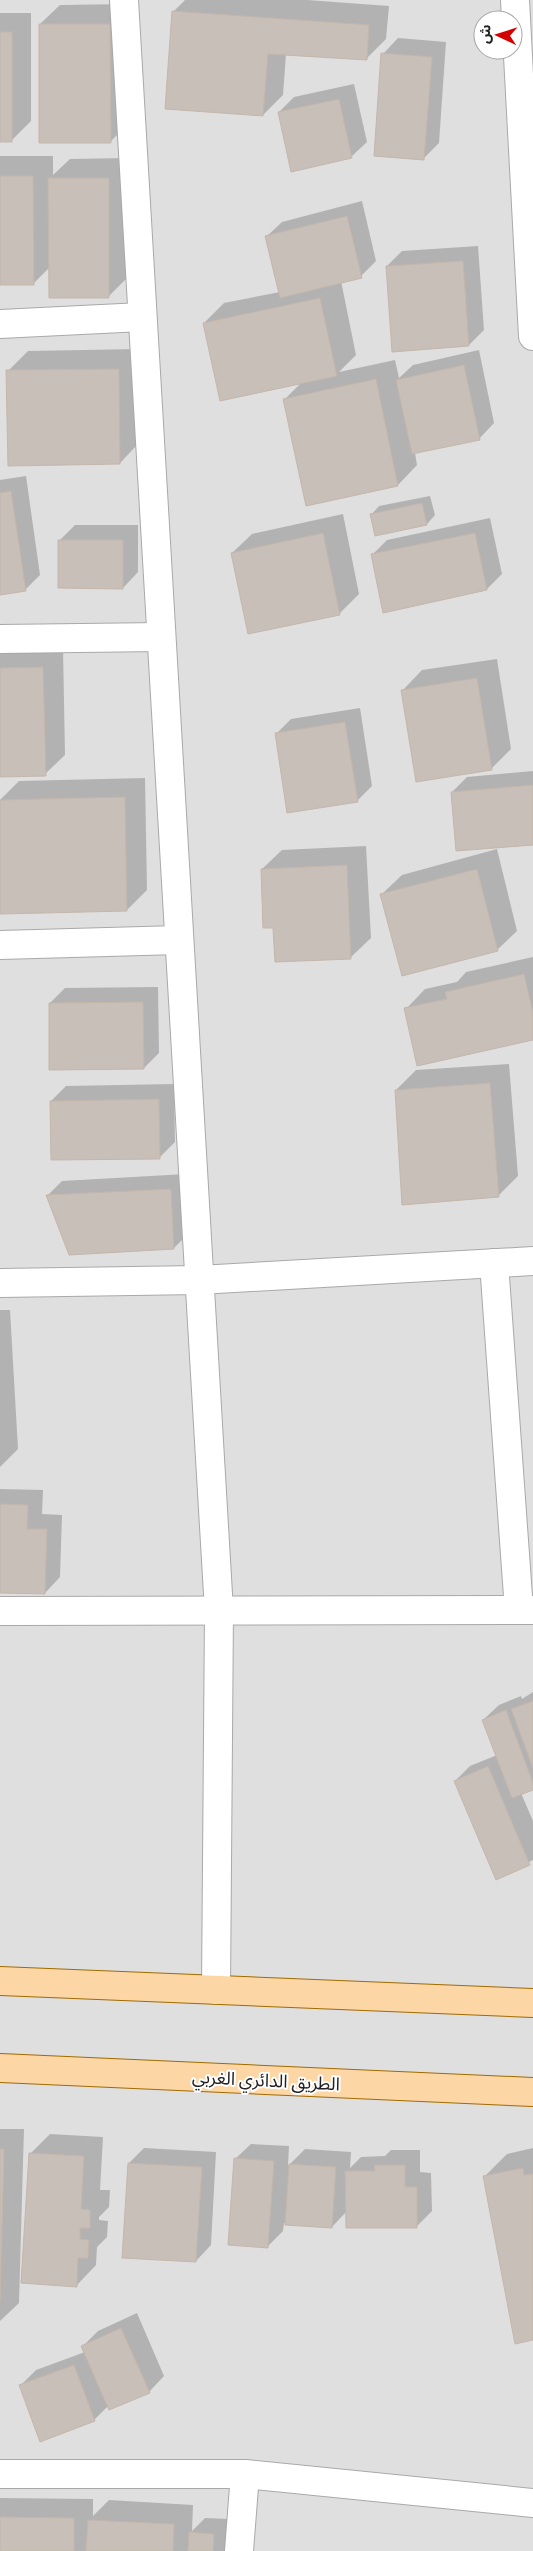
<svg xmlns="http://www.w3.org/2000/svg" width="533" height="2551" font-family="'Archivo Narrow','Noto Sans Arabic',sans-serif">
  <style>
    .residential { fill: #e0dfdf; fill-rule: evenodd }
    .shadow { fill: #0003 }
    .building { fill: #c7bfb8; stroke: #c4b6ab }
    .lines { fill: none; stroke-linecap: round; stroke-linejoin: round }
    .street-casing { stroke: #a9a9a9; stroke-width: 30 }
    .primary-casing { stroke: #a06b00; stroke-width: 30 }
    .street { stroke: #fff; stroke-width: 28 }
    .primary { stroke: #fcd6a4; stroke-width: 28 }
    .labels { text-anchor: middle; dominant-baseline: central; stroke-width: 4; stroke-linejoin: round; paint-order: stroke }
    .street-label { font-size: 18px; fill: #222; stroke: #fff }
  </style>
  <rect width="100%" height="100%" fill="#f2efe9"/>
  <path class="residential" d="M0,0H533V2551H0ZM483,20H513V50H483Z"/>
  <g class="shadow">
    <path d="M185,0H307L389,6L386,39L366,59L286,54L283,95L263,115L173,12Z"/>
    <path d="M130,4V122L110,142L40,24L60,5Z"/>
    <path d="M0,13H31V121L11,141H0Z"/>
    <path d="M398,38L446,42L439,143L424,158L383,54Z"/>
    <path d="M354,84L367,142L351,157L279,112L294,97Z"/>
    <path d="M0,156H53V175L70,159L128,158V277L108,297L50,267L33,284H0Z"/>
    <path d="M362,201L376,261L361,276L341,281L356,355L339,372L395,360L399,378L413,365L479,350L494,423L479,439L415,453L417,465L398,485L285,399L302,382L204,323L224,303L280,292L266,237L282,222Z"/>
    <path d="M478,246L484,330L469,345L387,266L402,251Z"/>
    <path d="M138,349L139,443L120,463L8,371L28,351Z"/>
    <path d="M26,476L40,575L25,590L0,594V480Z"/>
    <path d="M430,496L435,515L427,524L376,534L371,515L379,506Z"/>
    <path d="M343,514L359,594L339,614L232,553L252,534Z"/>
    <path d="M490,518L502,574L487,589L372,555L387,540Z"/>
    <path d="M75,525H138V572L123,588L60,540Z"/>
    <path d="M63,648L65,755L45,774L0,775V649Z"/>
    <path d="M497,659L511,749L491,769L403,690L422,670Z"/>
    <path d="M360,708L372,786L357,801L276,734L291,719Z"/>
    <path d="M533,771V843L452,792L467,777Z"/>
    <path d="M145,778L147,890L127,910L0,824V800L19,781Z"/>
    <path d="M366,846L371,938L351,957L274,927L262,869L282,850Z"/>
    <path d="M497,849L517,931L497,950L382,894L402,875Z"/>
    <path d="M533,957V1039L406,1009L425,989L457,982L466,972Z"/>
    <path d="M158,987L159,1053L144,1068L50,1003L65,988Z"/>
    <path d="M509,1064L518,1176L498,1196L396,1090L416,1070Z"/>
    <path d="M174,1084L175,1142L159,1158L51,1101L66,1086Z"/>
    <path d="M186,1174L189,1233L174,1248L47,1196L62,1181Z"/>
    <path d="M0,1310H10L18,1449L0,1467Z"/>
    <path d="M0,1489L43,1490L42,1514L62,1515L60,1577L45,1593L0,1591Z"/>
    <path d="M533,1692V1789L521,1793L533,1821V1860L497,1878L455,1781L470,1766L497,1755L483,1720L499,1705L521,1696L522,1699Z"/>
    <path d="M0,2129H24L19,2303L0,2321Z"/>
    <path d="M50,2134L103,2137L100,2190H110L109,2207L99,2217V2220L108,2221L107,2237L97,2247L96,2265L77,2285L30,2154Z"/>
    <path d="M251,2144L289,2146L288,2166L305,2149L351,2152L350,2168L361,2157L385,2156L391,2150H420V2172L431,2173L432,2211L417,2226L347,2211L332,2227L284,2223L283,2231L268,2246L235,2159Z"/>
    <path d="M144,2148L216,2152L211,2245L196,2261L129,2163Z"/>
    <path d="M533,2148V2339L485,2176L507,2154Z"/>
    <path d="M137,2313L164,2376L149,2392L108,2406L94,2420L20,2386L36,2370L85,2352L82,2347L98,2331Z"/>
    <path d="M0,2498L93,2499V2516L109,2500L193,2505L192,2531L205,2518L229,2519L228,2551H0Z"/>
  </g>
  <g class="building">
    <path d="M172,11L369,25L367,60L268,54L263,116L165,109Z"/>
    <path d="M39,24H110L111,143H39Z"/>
    <rect x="0" y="32" width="12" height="110"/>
    <path d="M381,53L432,57L424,160L374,156Z"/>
    <path d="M339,99L352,158L291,172L278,112Z"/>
    <path d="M0,176H33L34,285H0Z"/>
    <path d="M48,178H109V298H49Z"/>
    <path d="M347,216L362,278L280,298L265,236Z"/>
    <path d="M463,261L469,346L392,352L386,266Z"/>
    <path d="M320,298L337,376L220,401L203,323Z"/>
    <path d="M464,365L480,440L412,454L396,380Z"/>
    <path d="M119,369L120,464L8,466L6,370Z"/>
    <path d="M376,379L398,486L306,506L283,399Z"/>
    <path d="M11,491L26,591L0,595V493Z"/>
    <path d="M422,503L427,525L375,536L370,514Z"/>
    <path d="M323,533L340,615L248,634L231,553Z"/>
    <path d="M475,533L487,590L383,613L371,554Z"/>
    <path d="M58,540H123V589L58,588Z"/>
    <path d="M43,667L46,776L0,777V668Z"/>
    <path d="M477,678L492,770L416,782L401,690Z"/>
    <path d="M345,722L358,802L287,813L275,733Z"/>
    <path d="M533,785V845L456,851L451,792Z"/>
    <path d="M125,797L127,911L0,914V800Z"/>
    <path d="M347,865L351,959L275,962L273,928H263L261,869Z"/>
    <path d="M477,869L498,951L402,976L380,894Z"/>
    <path d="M524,974L533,1013V1040L417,1066L404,1008L447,999L445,992Z"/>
    <path d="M143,1002L144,1069L49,1070V1003Z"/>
    <path d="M490,1083L499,1197L402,1205L395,1090Z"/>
    <path d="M159,1099L160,1159L51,1160L50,1101Z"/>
    <path d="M171,1189L174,1249L69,1255L46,1195Z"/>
    <path d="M0,1504L28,1505L27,1529H47L45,1594L0,1593Z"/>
    <path d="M533,1701V1768L511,1709Z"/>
    <path d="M506,1710L533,1783V1790L512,1798L482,1720Z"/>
    <path d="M488,1766L530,1865L496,1880L454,1781Z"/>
    <path d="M0,2149H4L0,2302Z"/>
    <path d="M29,2153L84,2156L81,2209L90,2210V2228H80V2239L89,2240L88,2258H78L77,2287L21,2283Z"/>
    <path d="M234,2158L274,2161L268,2248L228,2245Z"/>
    <path d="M128,2163L202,2167L196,2262L122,2258Z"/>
    <path d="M289,2164L336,2167L332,2228L285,2225Z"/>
    <path d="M374,2165H405V2187H417V2228H346L345,2171H375Z"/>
    <path d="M523,2168L524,2175L533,2174V2340L515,2344L483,2176Z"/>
    <path d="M121,2328L150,2393L109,2410L81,2346Z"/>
    <path d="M74,2365L95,2421L40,2442L19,2385Z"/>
    <path d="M0,2517L74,2518V2551H0Z"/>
    <path d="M88,2520L174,2524L173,2551H86Z"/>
    <path d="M189,2532L214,2534L213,2551H188Z"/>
  </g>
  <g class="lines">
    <g class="street-casing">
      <g id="street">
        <path d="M124,0L219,1611L216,1990"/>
        <path d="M515,0L533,336"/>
        <path d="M0,324L142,317"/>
        <path d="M0,639L161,637"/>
        <path d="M0,945L179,940"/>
        <path d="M494,1263L519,1610"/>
        <path d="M0,1283L199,1280L533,1261"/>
        <path d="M0,1611L533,1610"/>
        <path d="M0,2474H245L533,2503"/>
        <path d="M239,2551L245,2474"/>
      </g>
    </g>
    <g class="primary-casing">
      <g id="primary">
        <path d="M0,1981L533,2003"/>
        <path d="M0,2068L533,2092"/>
      </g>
    </g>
    <use href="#street" class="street"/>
    <use href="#primary" class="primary"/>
  </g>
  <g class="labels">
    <g class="street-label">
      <text transform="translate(266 2080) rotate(3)">الطريق الدائري الغربي</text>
    </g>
  </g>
  <g transform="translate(498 35) rotate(274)"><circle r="24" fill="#ffffff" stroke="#a7a7a7"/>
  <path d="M0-4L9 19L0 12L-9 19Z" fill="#d40000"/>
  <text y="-8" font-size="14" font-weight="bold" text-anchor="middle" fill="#222222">ش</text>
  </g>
</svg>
